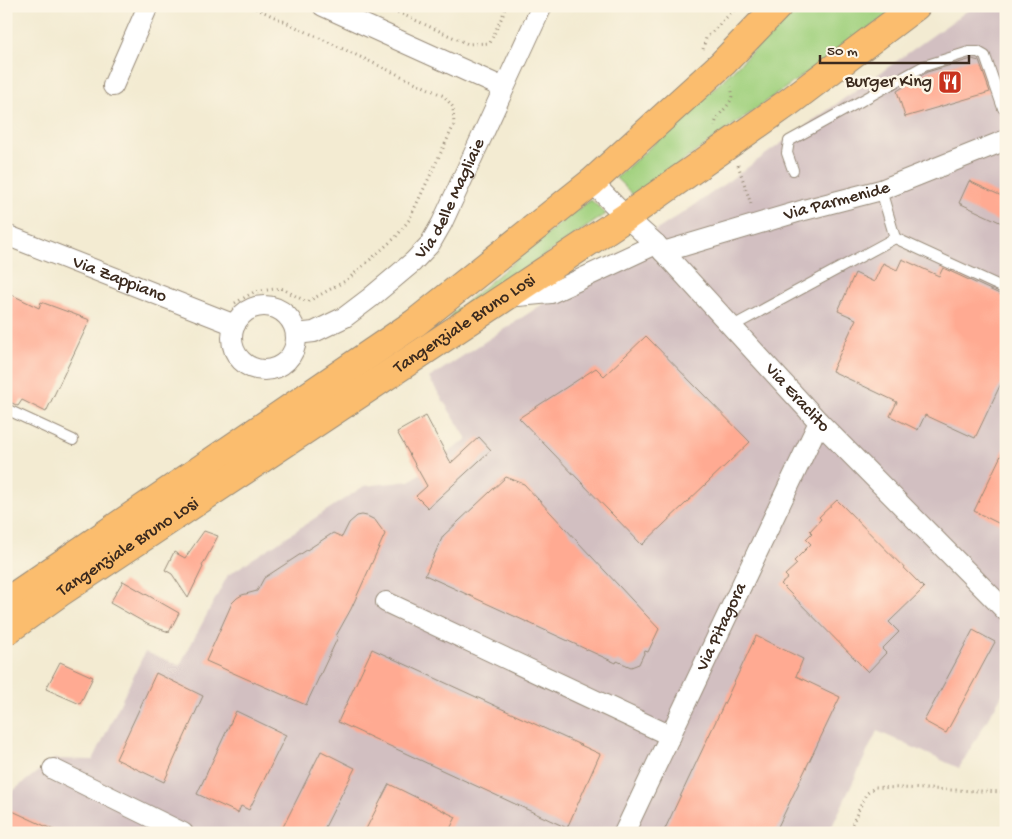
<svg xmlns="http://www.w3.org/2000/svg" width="1012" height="839" font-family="'Gochi Hand',sans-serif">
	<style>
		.industrial { fill: #d2bfc1 }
		.green { fill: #a3d280; stroke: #6f7e4f }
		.building { fill: #ffaa92 }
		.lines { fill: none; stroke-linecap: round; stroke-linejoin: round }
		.service-casing { stroke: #978a78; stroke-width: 12 }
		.minor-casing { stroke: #978a78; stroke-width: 22 }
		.primary-casing { stroke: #978a78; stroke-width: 30 }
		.path { stroke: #978a78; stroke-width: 3; stroke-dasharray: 1 4; stroke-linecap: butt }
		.service { stroke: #fff; stroke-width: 10 }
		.minor { stroke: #fff; stroke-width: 20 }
		.primary { stroke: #fbbd6e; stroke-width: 28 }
		.labels { text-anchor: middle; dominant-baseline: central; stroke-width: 5; stroke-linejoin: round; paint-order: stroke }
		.poi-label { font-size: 18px; fill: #3b2a1e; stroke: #fcf5e5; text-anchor: end }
		.street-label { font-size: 18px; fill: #3b2a1e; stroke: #fcf5e5 }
	</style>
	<rect width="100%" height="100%" fill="#fcf5e5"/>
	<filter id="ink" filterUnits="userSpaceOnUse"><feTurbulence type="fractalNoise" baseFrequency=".02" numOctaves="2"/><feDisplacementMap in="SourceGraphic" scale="10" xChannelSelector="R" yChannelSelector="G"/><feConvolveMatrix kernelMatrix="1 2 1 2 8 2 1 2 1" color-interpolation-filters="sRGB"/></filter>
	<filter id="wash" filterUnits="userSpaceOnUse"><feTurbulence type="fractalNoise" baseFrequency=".0096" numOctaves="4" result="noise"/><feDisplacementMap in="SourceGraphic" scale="20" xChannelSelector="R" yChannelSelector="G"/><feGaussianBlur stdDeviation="1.12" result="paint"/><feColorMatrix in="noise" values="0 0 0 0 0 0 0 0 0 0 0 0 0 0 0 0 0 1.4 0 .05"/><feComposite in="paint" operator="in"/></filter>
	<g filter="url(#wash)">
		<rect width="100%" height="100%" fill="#f3ebd2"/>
		<polygon class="industrial" points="974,6 1006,6 1006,688 959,768 877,731 829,833 6,833 6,800 14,790 54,759 93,760 145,652 180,665 228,575 364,486 410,481 467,439 429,378 692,207"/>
		<g class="green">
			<path d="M 796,6 L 900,6 L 634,196 L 616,178 C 678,122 740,67 796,6 Z"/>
			<polygon points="591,200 606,214 449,319 453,313 571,214"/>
		</g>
		<g id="blocks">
			<g class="building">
				<polygon points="972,59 979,61 990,92 905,117 897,91 927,72"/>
				<polygon points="969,181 1006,198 1006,225 959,203"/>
				<polygon points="902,259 939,276 943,268 1006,297 1006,373 975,438 925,415 918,430 890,416 897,402 832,371 856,319 838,311 855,273 874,282 883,263 897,270"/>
				<polygon points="6,292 39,308 41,302 90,320 46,412 22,400 18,406 6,400"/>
				<polygon points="646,336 750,442 642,545 519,418 596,368 604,376"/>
				<polygon points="426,416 451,463 479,437 491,450 428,508 416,496 427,486 397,432"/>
				<polygon points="1006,445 1006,527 974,511"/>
				<polygon points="506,477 524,484 659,629 648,652 645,651 639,664 631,667 617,661 616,663 425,575 443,536"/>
				<polygon points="837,500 924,588 889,622 899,632 882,649 886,653 868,672 781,584 788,578 785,575 797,564 794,561 811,544 806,539 812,533 810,531 821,519 819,517"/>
				<polygon points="362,515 367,516 375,520 385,534 351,609 336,636 338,637 306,705 206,661 232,603 237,598 242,595 257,591 264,578 333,533 342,537 349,523 357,516"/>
				<polygon points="204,531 218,536 202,566 203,567 188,598 172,574 165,570 174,552 185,558"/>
				<polygon points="123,581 179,613 169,632 149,625 110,603"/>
				<polygon points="973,630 995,642 946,733 924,721"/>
				<polygon points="756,636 803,659 796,676 840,697 775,833 663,833"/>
				<polygon points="372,649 600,754 567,828 338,722"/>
				<polygon points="60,662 93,677 80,704 46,689"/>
				<polygon points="156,673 203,696 164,782 116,759"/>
				<polygon points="236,711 286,735 249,810 241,806 238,813 197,794"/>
				<polygon points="321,751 355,768 322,833 280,833"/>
				<polygon points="389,784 456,817 448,833 364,833"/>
				<polygon points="6,808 60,833 6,833"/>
			</g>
		</g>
	</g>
	<g filter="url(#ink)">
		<use href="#blocks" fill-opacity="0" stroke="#978a78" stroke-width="1"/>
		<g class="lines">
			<g class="service-casing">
				<g id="service">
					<polyline points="793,170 787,153 789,141 924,66 969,52 978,52 985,56 1003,108"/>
					<polyline points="881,190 895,238"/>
					<polyline points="731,327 895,238 1006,289"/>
					<polyline points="6,409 73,440"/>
				</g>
			</g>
			<g class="minor-casing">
				<g id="minor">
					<polyline points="323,6 504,88"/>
					<polyline points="113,86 148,6"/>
					<path id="s1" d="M 592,182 L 626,217 L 656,244 L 819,422 L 1006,611"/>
					<path id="s2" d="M 6,235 L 235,325"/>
					<path id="s3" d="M 663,252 L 804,210 L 881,190 L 1006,140"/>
					<polyline points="507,297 551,293 656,244"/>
					<circle cx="264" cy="338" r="32"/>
					<path id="s4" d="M 296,334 L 314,332 L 345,317 L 370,298 L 413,262 L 430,244 L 442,223 L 542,6"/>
					<polyline points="386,602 671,736"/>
					<polyline points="53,769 183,833"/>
					<path id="s5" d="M 624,833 L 819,422"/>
				</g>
			</g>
			<g class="primary-casing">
				<g id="primary">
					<polyline points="6,602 415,323 592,182 723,63 778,6"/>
					<path id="s6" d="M 6,631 L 59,593 L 626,217 L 789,102 L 916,6"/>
				</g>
			</g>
			<g class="path">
				<polyline points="384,6 468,44 490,43 507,6"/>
				<polyline points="703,49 706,38 738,6"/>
				<path d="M 715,127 C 715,110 737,107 731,87"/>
				<polyline points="738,165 752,207"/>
				<polyline points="235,303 254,292 281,288 307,302 347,280 396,237 409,220 454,125 453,107 444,96 251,6"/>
				<polyline points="848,833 866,794 875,787 1006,792"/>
			</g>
			<use href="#service" class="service"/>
			<use href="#minor" class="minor"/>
			<use href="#primary" class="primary"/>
		</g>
	</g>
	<defs>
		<g id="restaurant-square" transform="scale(1.25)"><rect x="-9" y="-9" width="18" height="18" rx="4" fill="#c8321e" stroke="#fcf5e5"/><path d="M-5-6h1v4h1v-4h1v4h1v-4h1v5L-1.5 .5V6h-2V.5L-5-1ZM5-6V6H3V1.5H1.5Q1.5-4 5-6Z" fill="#fff"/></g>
	</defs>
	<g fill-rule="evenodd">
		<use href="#restaurant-square" x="950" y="82"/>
	</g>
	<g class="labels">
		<g class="poi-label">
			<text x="932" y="82">Burger King</text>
		</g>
		<g class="street-label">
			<text stroke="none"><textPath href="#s4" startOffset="214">Via delle Magliaie</textPath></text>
			<text stroke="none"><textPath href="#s3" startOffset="181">Via Parmenide</textPath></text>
			<text stroke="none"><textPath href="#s2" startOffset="122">Via Zappiano</textPath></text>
			<text stroke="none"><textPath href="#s6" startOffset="552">Tangenziale Bruno Losi</textPath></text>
			<text stroke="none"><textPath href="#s1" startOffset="298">Via Eraclito</textPath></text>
			<text stroke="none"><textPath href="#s6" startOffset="148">Tangenziale Bruno Losi</textPath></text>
			<text stroke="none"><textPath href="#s5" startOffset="228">Via Pitagora</textPath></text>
		</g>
	</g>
	<rect width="1012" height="839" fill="none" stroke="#fcf5e5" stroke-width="25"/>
	<path d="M820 55v8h149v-8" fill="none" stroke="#3b2a1e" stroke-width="2.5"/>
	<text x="827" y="55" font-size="15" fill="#3b2a1e" stroke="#fcf5e5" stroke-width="4" paint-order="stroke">50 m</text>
</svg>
